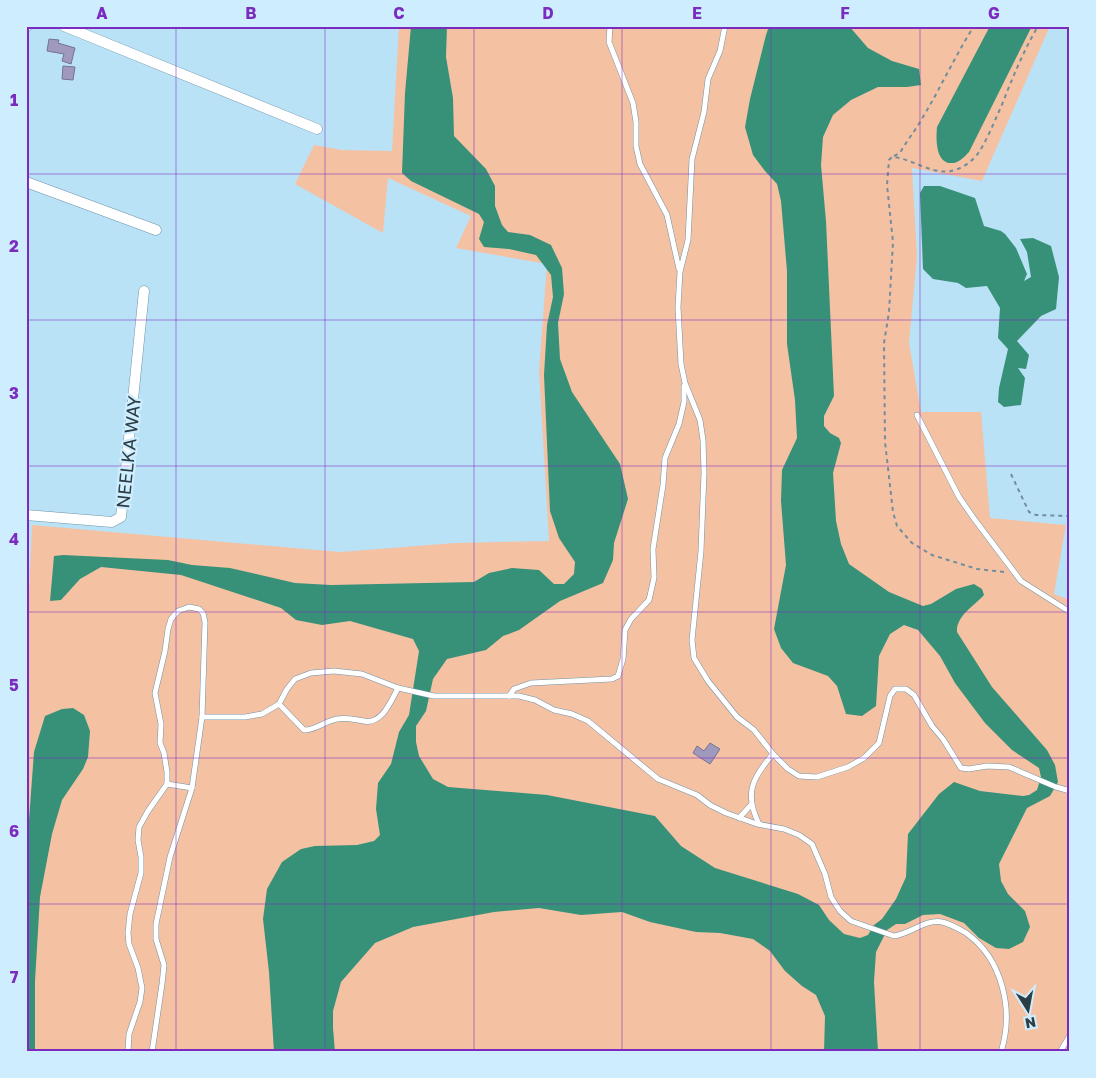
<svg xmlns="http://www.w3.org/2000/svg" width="1096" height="1078" font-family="'Golos Text',sans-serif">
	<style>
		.green { fill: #f5c1a3 }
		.water { fill: #369178 }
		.building { fill: #9f9abd; stroke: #777293 }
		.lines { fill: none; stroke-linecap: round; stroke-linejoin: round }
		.lane-casing { stroke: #6f94a7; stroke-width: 6 }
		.street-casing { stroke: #6f94a7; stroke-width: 11 }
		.path { stroke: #728e9c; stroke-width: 2; stroke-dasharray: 4 4; stroke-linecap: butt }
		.lane { stroke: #fff; stroke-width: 5 }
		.street { stroke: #fff; stroke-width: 10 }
		.grid { fill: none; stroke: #7b2cbf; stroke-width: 1; stroke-opacity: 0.55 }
		.labels { text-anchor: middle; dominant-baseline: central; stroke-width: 4.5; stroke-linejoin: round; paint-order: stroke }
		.street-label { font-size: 18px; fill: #2d3d45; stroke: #ceeeff }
		.neatline { fill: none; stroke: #7b2cbf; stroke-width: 2 }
		.grid-label { font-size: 16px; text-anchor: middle; font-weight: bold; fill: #7b2cbf }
	</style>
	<rect width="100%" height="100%" fill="#bae2f7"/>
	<polygon class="green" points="399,26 1050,26 982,181 912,168 917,256 909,343 921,412 981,412 990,518 1066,525 1054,594 1070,600 1070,1052 26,1052 26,660 32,525 340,552 455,543 549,541 539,371 547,264 456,248 471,216 388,178 383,233 295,184 314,145 342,150 392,151"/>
	<g class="water">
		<path d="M 411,26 L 447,26 L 446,57 L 453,98 L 454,136 L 486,169 L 495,186 L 495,206 L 502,225 L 508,232 L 530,235 L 551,245 L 562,268 L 564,294 L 558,323 L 560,359 L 572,392 L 620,464 L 628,499 L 614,543 L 613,560 L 603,583 L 560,601 L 519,630 L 503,636 L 486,650 L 447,659 L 433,679 L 426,711 L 416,726 L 416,742 L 419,756 L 433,779 L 448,787 L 547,795 L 655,816 L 681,846 L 715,868 L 798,894 L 819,905 L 829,920 L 844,934 L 860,938 L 868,935 L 874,925 L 882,919 L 896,899 L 906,877 L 908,834 L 939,794 L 954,782 L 980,791 L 1023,796 L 1029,795 L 1037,790 L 1041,777 L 1039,768 L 1012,750 L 985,723 L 955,683 L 940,656 L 918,630 L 904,625 L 890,634 L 879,656 L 876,706 L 862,716 L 846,714 L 837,686 L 828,676 L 793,663 L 781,648 L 774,629 L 786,565 L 781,501 L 782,470 L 797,438 L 795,400 L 787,344 L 787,271 L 781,201 L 777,184 L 765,171 L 753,155 L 745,127 L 750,99 L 766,35 L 769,26 L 849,26 L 868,48 L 892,61 L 919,69 L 921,85 L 907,87 L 878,87 L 851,100 L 833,115 L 823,137 L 821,165 L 826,221 L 834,396 L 824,416 L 824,426 L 830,433 L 839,438 L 841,443 L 833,473 L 836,521 L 841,544 L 849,564 L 889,592 L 923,606 L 931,604 L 956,589 L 974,584 L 982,589 L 984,595 C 974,606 956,616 957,632 L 992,687 L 1047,750 L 1055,765 L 1058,782 L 1050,796 L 1027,808 L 999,864 L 1001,881 L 1008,894 L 1025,911 L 1030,927 L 1023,942 L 1009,949 L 996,948 L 979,938 L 964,923 L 940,914 L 923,915 L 905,924 L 896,924 L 887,930 L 876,952 L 874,982 L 878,1052 L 824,1052 L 825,1016 L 816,995 L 802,986 L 785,971 L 770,951 L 753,939 L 720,933 L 696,932 L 650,922 L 622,912 L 581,915 L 539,908 L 494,912 L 413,927 L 375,943 L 341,982 L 333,1011 L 333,1028 L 335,1052 L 274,1052 L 269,972 L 263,919 L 267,889 L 282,862 L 301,849 L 315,846 L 357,845 L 374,841 L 380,835 L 376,809 L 378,783 L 391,764 L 399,732 L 409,715 L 419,651 L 413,639 L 350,621 L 322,625 L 296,620 L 281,608 L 181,575 L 101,567 L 80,579 L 61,600 L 50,601 L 54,556 L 63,555 L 168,560 L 192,565 L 230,568 L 295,583 L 331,585 L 474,582 L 489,573 L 512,568 L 539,570 L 554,584 L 564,584 L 574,574 L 575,562 L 559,538 L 550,511 L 544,375 L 547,325 L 553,297 L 551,275 L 536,255 L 509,249 L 484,247 L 479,239 L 484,222 L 479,214 L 411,181 L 402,173 L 405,93 Z"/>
		<path d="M 990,26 L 1032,26 L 969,152 C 965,156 959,163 953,163 C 935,165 936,138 937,127 Z"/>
		<polygon points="924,186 940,186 975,198 984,226 1001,231 1005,234 1016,248 1027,274 1024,281 1031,277 1027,252 1020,239 1033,238 1051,246 1059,277 1056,309 1041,316 1017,341 1029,355 1026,369 1018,368 1025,378 1021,405 1004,407 998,402 999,388 1008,349 998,338 1000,308 987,286 966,288 958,283 933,279 923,269 920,193"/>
		<polygon points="73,708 84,715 90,731 88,757 83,769 62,800 52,834 40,897 35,981 35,1052 26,1052 26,861 34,752 45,716 62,709"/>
	</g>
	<g class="building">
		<polygon points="49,39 59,40 58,43 75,48 71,64 62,61 64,54 47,51"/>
		<polygon points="63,66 75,67 73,80 62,79"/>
		<polygon points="710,743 720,749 710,764 693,753 697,746 704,751"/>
	</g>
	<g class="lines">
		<g class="lane-casing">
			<g id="lane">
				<polyline points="610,26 609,42 633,103 636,122 636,146 640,164 667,215 679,269"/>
				<polyline points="725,26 720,51 708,79 704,112 692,159 688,240 680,272 678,307 681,364 685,383 700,420 703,440 704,473 701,551 692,640 694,658 708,681 737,717 754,730 773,754 788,769 799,776 817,777 848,767 864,758 879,743 890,696 895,689 906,689 914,695 932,726 943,739 961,768 969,769 987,766 1009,767 1056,787 1070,791"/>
				<polyline points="917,415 959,497 975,520 1021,581 1070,612"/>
				<polyline points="509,696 514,689 531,683 612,679 618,676 623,659 625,630 631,619 649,600 654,578 653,549 663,485 665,458 679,424 684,402 684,386"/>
				<path d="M 279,704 L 304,730 C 316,730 325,721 337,719 C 347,717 355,720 364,721 C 382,725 391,701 398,688"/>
				<path d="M 202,717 L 245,717 L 262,714 L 279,704 L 287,689 L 295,679 L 311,673 L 334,671 L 362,674 L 398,688 L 434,696 L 519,696 L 535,700 L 554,710 L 572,714 L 588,721 L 658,779 L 697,795 L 710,805 L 726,813 L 757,824 L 784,829 L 799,835 L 812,844 L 825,874 L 831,897 L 840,911 L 851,921 L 894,936 C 910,934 925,919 942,922 C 951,924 959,929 966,933 C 1003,959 1014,1011 1001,1052"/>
				<polyline points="167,784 192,788"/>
				<polyline points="739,818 751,805"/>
				<path d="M 759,824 C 744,794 752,778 773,754"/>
				<polyline points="128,1052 129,1034 140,1002 142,988 138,968 129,944 128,933 130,914 141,873 141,857 138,840 139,827 148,811 167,784 167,772 164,753 160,743 161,724 155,693 165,651 168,629 171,619 178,611 189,607 199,609 203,613 205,622 202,717 192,788 170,857 156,924 156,939 164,965 162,984 152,1052"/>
				<polyline points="1060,1052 1070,1035"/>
			</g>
		</g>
		<g class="street-casing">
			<g id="street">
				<polyline points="64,26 317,129"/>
				<polyline points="26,27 27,26"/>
				<polyline points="26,182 156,230"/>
				<polyline points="26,515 112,522 121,517 144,291"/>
			</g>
		</g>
		<g class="path">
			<path d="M 894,156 L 900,153 C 907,140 916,130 923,117 C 941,87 955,56 974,26"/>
			<polyline points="1011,474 1029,512 1036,515 1070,516"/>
			<path d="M 1004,572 L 977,569 L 932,555 L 912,543 L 897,526 L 893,512 L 885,442 L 884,343 L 889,312 L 893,242 L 887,185 L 889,160 L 892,157 C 911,158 932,175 951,171 C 962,169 973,161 979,152 C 988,138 994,122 1001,107 C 1012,79 1023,52 1038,26"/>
		</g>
		<use href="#lane" class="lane"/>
		<use href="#street" class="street"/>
	</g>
	<path class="grid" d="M 176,26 L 176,1052M 325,26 L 325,1052M 474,26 L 474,1052M 622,26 L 622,1052M 771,26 L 771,1052M 920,26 L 920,1052M 26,174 L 1070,174M 26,320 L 1070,320M 26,466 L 1070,466M 26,612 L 1070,612M 26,758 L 1070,758M 26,904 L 1070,904"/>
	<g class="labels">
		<g class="street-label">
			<text transform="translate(128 452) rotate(-84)">NEELKA WAY</text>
		</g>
	</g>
	<rect width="1096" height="1078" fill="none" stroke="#ceeeff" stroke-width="55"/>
	<g transform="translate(1028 1010) rotate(169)" stroke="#ceeeff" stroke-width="4" paint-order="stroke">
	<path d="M0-4L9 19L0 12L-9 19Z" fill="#2d3d45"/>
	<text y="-8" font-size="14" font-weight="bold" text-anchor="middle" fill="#2d3d45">N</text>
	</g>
	<rect x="28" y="28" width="1040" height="1022" class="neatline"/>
	<g class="grid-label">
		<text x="102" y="19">A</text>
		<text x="251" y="19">B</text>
		<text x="399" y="19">C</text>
		<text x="548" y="19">D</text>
		<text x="697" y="19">E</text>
		<text x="845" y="19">F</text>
		<text x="994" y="19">G</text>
		<text x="14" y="106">1</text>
		<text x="14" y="252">2</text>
		<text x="14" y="399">3</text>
		<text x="14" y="545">4</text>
		<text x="14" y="691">5</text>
		<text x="14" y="837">6</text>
		<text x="14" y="983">7</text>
	</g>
</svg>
